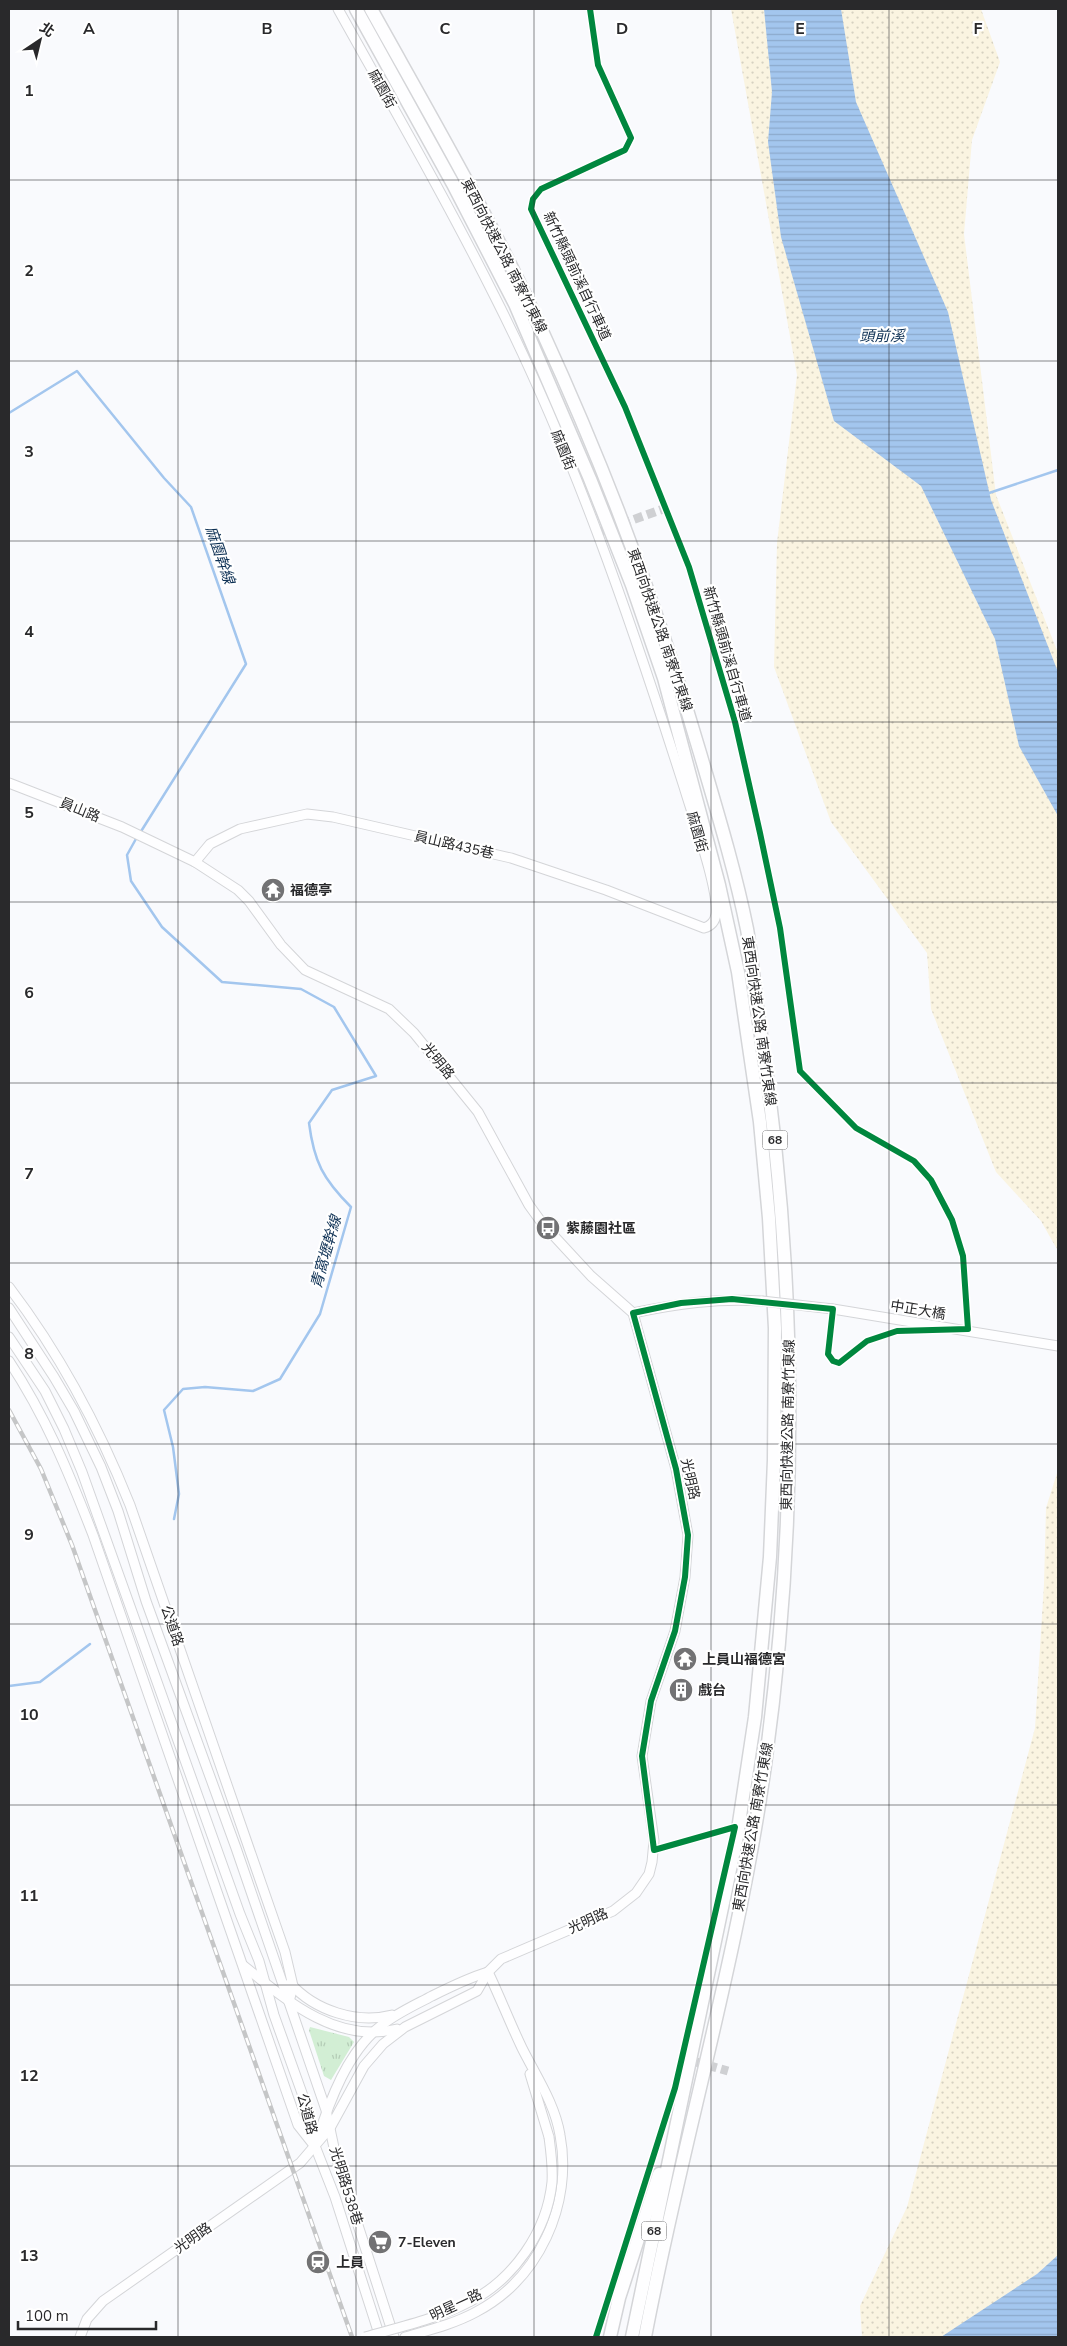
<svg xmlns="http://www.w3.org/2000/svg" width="1067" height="2346" font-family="'Nunito Sans','Noto Sans TC',sans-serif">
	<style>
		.grass { fill: url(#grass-tufts) }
		.sand { fill: url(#sand-dots) }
		.water { fill: url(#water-rules) }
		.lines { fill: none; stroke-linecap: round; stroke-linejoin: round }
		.stream { stroke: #a3c6ee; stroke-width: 2.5 }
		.minor-tunnel { stroke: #cfd0d3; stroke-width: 9; stroke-dasharray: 9 4.5; stroke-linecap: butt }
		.minor-casing { stroke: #d4d5d8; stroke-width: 11 }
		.highway-casing { stroke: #d4d5d8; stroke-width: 15 }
		.minor { stroke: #fefeff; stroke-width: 9 }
		.highway { stroke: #fefeff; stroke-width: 12 }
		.rail-casing { stroke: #c5c6c7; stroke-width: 4.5 }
		.rail { stroke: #fff; stroke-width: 2.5; stroke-dasharray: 8; stroke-linecap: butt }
		.minor-bridge-casing { stroke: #d4d5d8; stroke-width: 11; stroke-linecap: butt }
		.minor-bridge { stroke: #fefeff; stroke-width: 9 }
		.cycleway-casing { stroke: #fff; stroke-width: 9 }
		.cycleway { stroke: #00873e; stroke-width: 6 }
		.grid { fill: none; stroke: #29292b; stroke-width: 1; stroke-opacity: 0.55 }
		.labels { text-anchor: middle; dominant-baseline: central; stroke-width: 4.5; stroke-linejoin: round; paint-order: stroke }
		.shield { fill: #fff; stroke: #69696b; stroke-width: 1 }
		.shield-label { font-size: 12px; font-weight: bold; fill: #29292b }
		.street-label { font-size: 14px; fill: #29292b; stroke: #fff }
		.poi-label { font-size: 14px; font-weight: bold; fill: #29292b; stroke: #fff; text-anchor: start }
		.water-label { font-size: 15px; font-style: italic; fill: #0d3054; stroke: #fff }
		.grid-label { font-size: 16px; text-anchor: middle; font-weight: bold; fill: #29292b; stroke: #fff; stroke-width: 4.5; stroke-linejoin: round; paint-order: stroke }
	</style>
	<defs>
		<pattern id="grass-tufts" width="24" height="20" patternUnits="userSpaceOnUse" patternTransform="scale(1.25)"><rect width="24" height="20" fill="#d2eed4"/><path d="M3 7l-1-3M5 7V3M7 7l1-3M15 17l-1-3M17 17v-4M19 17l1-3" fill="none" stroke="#b4ccb6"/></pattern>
		<pattern id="sand-dots" width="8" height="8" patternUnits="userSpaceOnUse" patternTransform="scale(1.25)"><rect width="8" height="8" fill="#faf4e1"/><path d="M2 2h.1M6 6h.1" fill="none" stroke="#d6d1c1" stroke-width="1.8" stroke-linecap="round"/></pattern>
		<pattern id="water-rules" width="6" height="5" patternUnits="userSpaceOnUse" patternTransform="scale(1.25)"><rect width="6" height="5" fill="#a3c6ee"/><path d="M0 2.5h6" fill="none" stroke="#8caacc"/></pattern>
	</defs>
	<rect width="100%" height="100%" fill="#f9fafd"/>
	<polygon class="grass" points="310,2027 349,2037 354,2042 331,2080 324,2076 309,2030"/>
	<g class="sand">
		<polygon points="731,9 981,9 1000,62 972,140 964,234 996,495 1058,653 1058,1251 1041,1221 996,1172 931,1009 927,953 831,822 774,667 777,543 797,375"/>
		<polygon points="1058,1470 1058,2337 862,2337 860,2306 907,2207 1035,1728 1044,1584 1046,1508"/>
	</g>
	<g class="water">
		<polygon points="764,9 841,9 856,102 948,312 991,500 1058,672 1058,816 1019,746 995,639 921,486 834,421 781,237 768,142 772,92"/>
		<polygon points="1058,2255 1058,2337 941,2337 1037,2274"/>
	</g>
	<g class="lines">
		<g class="stream">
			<polyline points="9,413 77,371 164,478 191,507 246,664 140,833"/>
			<polyline points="986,494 1058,470"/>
			<path d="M 137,837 L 127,855 L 131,881 L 162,927 L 222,982 L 301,989 L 334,1007 L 376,1076 L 332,1090 L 309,1123 C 314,1162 323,1179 351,1207 L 320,1314 L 280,1379 L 253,1391 L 205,1387 L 183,1389 L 164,1410 L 173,1447 L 179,1494 L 174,1519"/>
			<polyline points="9,1686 40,1682 90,1644"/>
		</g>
		<g class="minor-tunnel">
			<polyline points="596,533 666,508"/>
			<polyline points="682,2058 728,2071"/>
		</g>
		<g class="minor-casing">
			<g id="minor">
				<polyline points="9,783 122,827 195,862 238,890 249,901 281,945 305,970 389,1009 414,1033 478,1112 529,1205 542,1223 591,1276 633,1313 676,1469 688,1535 685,1577 675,1631 651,1701 642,1756 654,1841 652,1862 649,1874 636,1893 613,1911 501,1959 488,1972 477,1991 405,2027 383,2044 364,2066 330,2128 300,2163 103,2301 87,2319 80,2337"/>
				<path d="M 195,862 L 210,844 L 240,829 L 307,814 L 333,817 L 511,858 L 606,890 L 704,928 C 711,926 715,922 716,914 C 719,889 692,814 684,787 C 631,621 574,453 495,297 C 446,199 391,104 338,9"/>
				<path d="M 9,1287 C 60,1354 99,1427 130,1505 L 285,1952 L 293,1986 L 289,2002"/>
				<polyline points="9,1308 54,1377 74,1411 101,1467 118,1511 146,1601 236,1848 326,2110 336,2157 394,2337"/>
				<polyline points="833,1309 1058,1346"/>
				<path d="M 633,1313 C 676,1304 717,1298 762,1301"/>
				<polyline points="9,1337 45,1391 64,1429 82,1472 240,1914 259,1961 274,2015 307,2107 315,2146 335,2197 380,2337"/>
				<path d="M 9,1361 C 46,1417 69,1473 93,1535 L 298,2125 L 313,2144"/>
				<path d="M 244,1966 C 287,2001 337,2044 397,2029"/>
				<path d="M 290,1983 C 315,2011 357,2024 392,2015"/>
				<polyline points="530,2074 549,2137"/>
				<path d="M 317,2141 C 329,2102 348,2050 382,2025 C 397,2013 415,2005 432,1996 C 450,1987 468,1978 488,1972"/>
				<path d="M 405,2337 C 429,2330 454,2324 476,2312 C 539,2279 573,2204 560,2135 C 555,2104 536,2076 522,2048 C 510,2023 500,1997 488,1972"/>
			</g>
		</g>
		<g class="highway-casing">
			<g id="highway">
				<polyline points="356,9 453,184 515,304 590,479 632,585 664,678 719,885 738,972 760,1122 769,1218 775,1328 774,1460 770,1557 755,1717 737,1836 632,2337"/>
				<path d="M 371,9 C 430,115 492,221 542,331 C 605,468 658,608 700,753 C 717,811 735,870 747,929 C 752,957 754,986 758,1014 C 797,1265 800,1513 765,1765 C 738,1959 681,2146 645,2337"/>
				<polyline points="610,2337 619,2298 659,2174"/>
			</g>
		</g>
		<use href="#minor" class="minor"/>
		<use href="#highway" class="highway"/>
		<g class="rail-casing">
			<polyline id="rail" points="9,1410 41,1469 72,1545 352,2337"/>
		</g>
		<use href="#rail" class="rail"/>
		<g class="minor-bridge-casing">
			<g id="minor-bridge">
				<polyline points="762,1301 833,1309"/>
				<path d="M 365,2337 C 400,2327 437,2319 469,2302 C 513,2280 547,2232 552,2182 C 553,2167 551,2152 549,2137"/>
			</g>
		</g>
		<use href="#minor-bridge" class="minor-bridge"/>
		<g class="cycleway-casing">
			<polyline id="cycleway" points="590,9 598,65 631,138 625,150 541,189 533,199 531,209 625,407 689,567 735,722 760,833 780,928 800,1071 856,1128 914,1161 931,1180 952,1220 963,1256 968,1329 897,1331 867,1341 839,1363 833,1361 828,1354 833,1309 732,1299 681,1303 633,1313 676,1469 688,1535 685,1577 675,1631 651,1701 642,1756 654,1850 735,1827 675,2088 596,2337"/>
		</g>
		<use href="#cycleway" class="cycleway"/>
	</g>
	<path class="grid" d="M 178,9 L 178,2337M 356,9 L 356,2337M 534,9 L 534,2337M 711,9 L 711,2337M 889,9 L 889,2337M 9,180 L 1058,180M 9,361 L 1058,361M 9,541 L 1058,541M 9,722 L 1058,722M 9,902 L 1058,902M 9,1083 L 1058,1083M 9,1263 L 1058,1263M 9,1444 L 1058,1444M 9,1624 L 1058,1624M 9,1805 L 1058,1805M 9,1985 L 1058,1985M 9,2166 L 1058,2166"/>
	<defs>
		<g id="temple-disc" transform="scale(1.25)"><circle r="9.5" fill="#727274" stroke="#fff"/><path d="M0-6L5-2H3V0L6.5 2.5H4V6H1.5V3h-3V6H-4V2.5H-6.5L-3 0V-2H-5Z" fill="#fff"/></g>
		<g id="bus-disc" transform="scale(1.25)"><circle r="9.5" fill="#727274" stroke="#fff"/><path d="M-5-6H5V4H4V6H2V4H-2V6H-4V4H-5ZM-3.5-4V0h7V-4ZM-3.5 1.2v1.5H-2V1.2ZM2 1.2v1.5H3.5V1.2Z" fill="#fff"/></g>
		<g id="building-disc" transform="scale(1.25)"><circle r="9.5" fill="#727274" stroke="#fff"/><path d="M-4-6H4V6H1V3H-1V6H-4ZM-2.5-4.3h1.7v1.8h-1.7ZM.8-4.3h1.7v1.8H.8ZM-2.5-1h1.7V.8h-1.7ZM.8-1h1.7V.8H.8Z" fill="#fff"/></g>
		<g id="supermarket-disc" transform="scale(1.25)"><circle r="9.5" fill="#727274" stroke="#fff"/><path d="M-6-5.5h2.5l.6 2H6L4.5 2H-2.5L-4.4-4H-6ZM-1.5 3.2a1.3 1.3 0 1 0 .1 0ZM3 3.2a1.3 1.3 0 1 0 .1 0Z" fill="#fff"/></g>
		<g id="station-disc" transform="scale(1.25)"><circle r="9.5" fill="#727274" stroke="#fff"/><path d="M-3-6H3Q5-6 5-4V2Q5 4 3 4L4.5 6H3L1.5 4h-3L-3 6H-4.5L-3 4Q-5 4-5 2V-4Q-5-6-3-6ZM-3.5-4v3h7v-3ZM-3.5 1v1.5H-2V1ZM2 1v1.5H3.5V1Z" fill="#fff"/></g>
	</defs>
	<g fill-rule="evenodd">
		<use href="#temple-disc" x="273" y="890"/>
		<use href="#bus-disc" x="548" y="1228"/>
		<use href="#temple-disc" x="685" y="1659"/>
		<use href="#building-disc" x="681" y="1690"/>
		<use href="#supermarket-disc" x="380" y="2242"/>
		<use href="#station-disc" x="318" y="2262"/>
	</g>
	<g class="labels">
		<g class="shield">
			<rect x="762.5" y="1130.5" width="25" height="19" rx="4"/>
			<rect x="641.5" y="2221.5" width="25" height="19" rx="4"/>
		</g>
		<g class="shield-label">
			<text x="775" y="1140">68</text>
			<text x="654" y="2231">68</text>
		</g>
		<g class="street-label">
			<text transform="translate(382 89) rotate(61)">麻園街</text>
			<text transform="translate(504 256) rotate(63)">東西向快速公路 南寮竹東線</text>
			<text transform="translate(577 276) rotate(65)">新竹縣頭前溪自行車道</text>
			<text transform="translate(563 450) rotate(68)">麻園街</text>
			<text transform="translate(660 630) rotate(71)">東西向快速公路 南寮竹東線</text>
			<text transform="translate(727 654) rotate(74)">新竹縣頭前溪自行車道</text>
			<text transform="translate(80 810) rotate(22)">員山路</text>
			<text transform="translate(697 832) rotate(74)">麻園街</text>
			<text transform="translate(454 845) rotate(13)">員山路435巷</text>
			<text transform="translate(759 1021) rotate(82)">東西向快速公路 南寮竹東線</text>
			<text transform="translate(438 1061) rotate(51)">光明路</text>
			<text transform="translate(918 1310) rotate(9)">中正大橋</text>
			<text transform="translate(788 1425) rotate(-89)">東西向快速公路 南寮竹東線</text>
			<text transform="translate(690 1479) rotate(77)">光明路</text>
			<text transform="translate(172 1626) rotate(71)">公道路</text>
			<text transform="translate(753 1827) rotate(-80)">東西向快速公路 南寮竹東線</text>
			<text transform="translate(588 1921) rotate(-24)">光明路</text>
			<text transform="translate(307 2114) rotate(75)">公道路</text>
			<text transform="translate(346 2186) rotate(73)">光明路538巷</text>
			<text transform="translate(193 2238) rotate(-35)">光明路</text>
			<text transform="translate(456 2305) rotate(-25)">明星一路</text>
		</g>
		<g class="poi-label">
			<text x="290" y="890">福德亭</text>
			<text x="566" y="1228">紫藤園社區</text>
			<text x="702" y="1659">上員山福德宮</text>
			<text x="698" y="1690">戲台</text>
			<text x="398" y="2242">7-Eleven</text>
			<text x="336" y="2262">上員</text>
		</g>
		<g class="water-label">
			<text x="882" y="336">頭前溪</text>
			<text transform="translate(220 555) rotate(71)">麻園幹線</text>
			<text transform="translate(326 1252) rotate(-74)">青窩壢幹線</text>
		</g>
	</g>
	<g class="grid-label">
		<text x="89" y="34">A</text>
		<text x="267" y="34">B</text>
		<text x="445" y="34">C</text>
		<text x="622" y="34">D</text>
		<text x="800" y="34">E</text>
		<text x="978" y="34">F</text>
		<text x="29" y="96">1</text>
		<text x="29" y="276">2</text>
		<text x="29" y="457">3</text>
		<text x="29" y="637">4</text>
		<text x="29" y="818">5</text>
		<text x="29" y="998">6</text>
		<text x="29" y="1179">7</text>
		<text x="29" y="1359">8</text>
		<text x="29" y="1540">9</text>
		<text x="29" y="1720">10</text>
		<text x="29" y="1901">11</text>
		<text x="29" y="2081">12</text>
		<text x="29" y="2261">13</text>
	</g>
	<rect width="1067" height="2346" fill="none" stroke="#29292b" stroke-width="20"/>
	<g transform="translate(40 40) rotate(35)" stroke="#ffffff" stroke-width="4" paint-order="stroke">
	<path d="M0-4L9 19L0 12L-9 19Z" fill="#29292b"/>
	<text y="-8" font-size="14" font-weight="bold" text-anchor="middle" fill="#29292b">北</text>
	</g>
	<path d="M18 2321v8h138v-8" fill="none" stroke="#29292b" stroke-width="2.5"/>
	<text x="25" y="2321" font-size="15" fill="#29292b" stroke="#ffffff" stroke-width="4" paint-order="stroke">100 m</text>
</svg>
